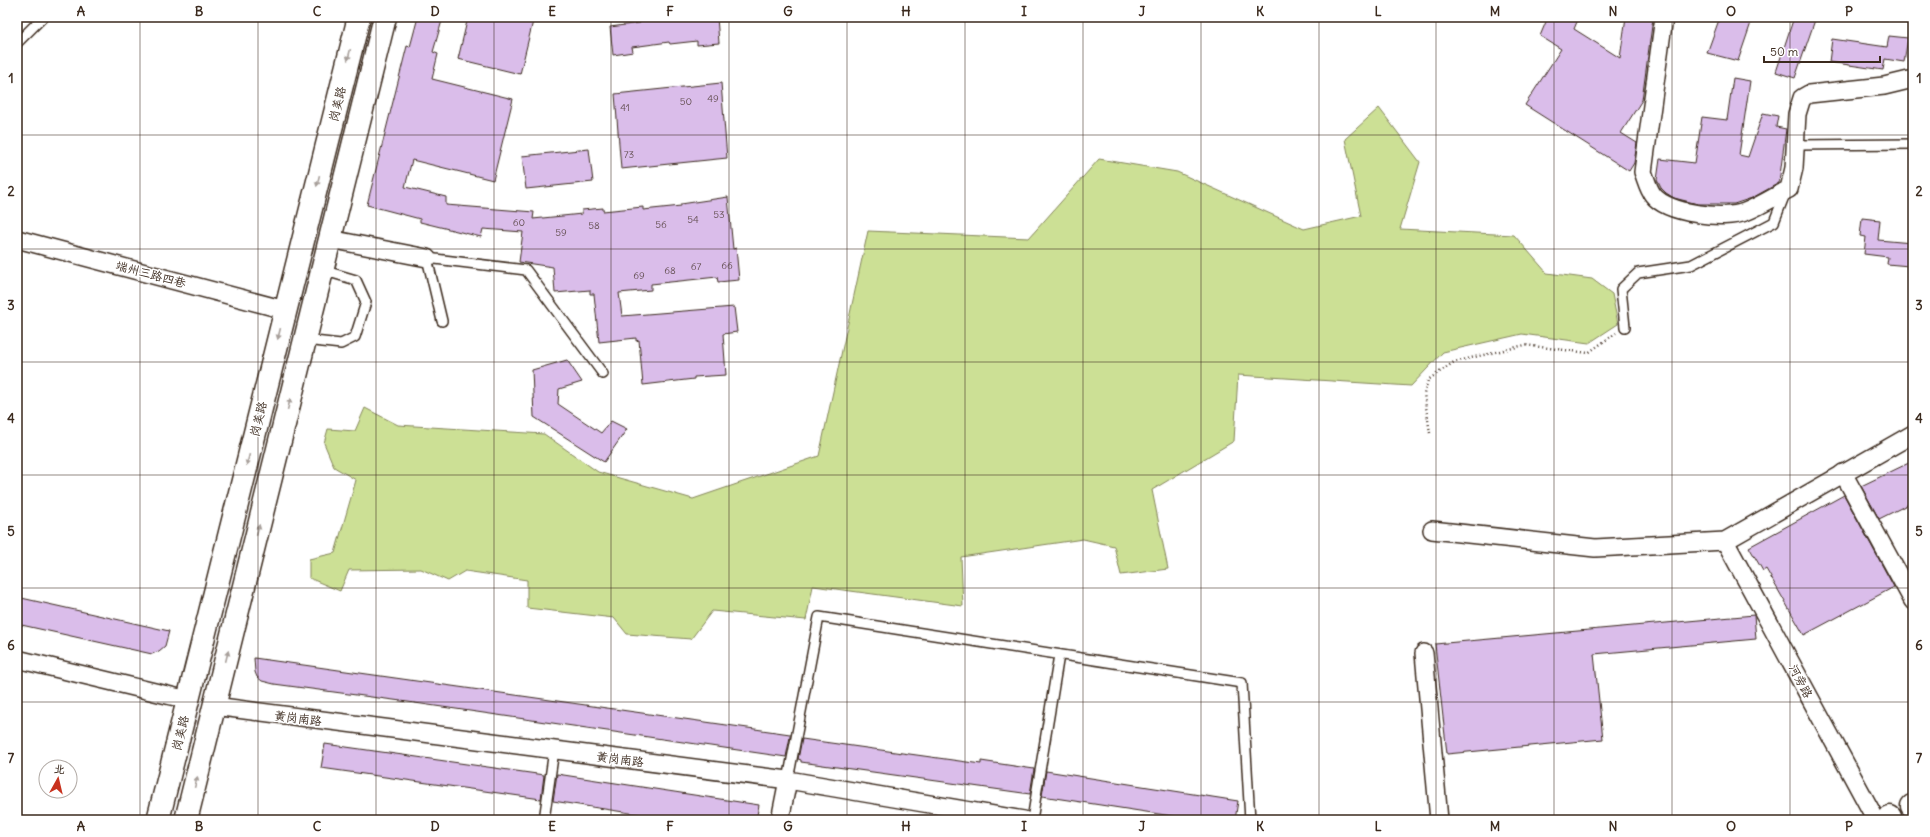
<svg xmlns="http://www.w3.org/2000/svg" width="1930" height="837" font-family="Delius,'LXGW WenKai TC',sans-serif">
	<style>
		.green { fill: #cce095; stroke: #84855a }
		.building { fill: #dabdea; stroke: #3b2a1e }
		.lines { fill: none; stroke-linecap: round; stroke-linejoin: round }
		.service-casing { stroke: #3b2a1e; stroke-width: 12 }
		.minor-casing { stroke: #3b2a1e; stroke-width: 20 }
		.tertiary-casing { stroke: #3b2a1e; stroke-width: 25 }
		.secondary-casing { stroke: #3b2a1e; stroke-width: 25 }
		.path { stroke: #3b2a1e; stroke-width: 2.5; stroke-dasharray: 1 3; stroke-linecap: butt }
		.service { stroke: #fff; stroke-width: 9 }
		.minor { stroke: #fff; stroke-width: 17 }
		.tertiary { stroke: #fff; stroke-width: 22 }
		.secondary { stroke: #fff; stroke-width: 22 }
		.oneway { fill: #a79f9a }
		.grid { fill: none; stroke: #3b2a1e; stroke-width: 1; stroke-opacity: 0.55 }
		.labels { text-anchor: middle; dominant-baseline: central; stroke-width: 3; stroke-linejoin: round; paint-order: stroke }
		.number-label { font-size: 10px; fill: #634f51 }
		.street-label { font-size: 12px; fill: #3b2a1e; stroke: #fff }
		.neatline { fill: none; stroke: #3b2a1e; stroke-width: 1.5 }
		.grid-label { font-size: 13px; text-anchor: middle; font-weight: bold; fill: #3b2a1e }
	</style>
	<rect width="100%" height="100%" fill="#fff"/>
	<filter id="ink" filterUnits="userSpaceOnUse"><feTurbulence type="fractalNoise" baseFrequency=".025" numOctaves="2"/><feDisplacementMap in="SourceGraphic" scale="8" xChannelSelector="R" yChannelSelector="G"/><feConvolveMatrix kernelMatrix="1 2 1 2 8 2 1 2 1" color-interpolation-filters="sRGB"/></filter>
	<g filter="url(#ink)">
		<polygon class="green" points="1379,108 1420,162 1400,229 1514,235 1547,273 1592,279 1612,294 1618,324 1589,343 1522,334 1443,352 1411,386 1238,375 1234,441 1152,490 1168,569 1121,575 1114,546 1083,539 961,557 963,606 813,586 806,620 712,611 691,639 627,634 614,618 527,608 527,580 465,571 448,581 421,569 349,570 340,591 309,578 309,559 335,553 356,480 334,467 324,443 328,429 355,431 365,408 398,425 544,434 598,472 693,499 819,456 868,231 1029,238 1099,159 1177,172 1304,229 1361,216 1345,139"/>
		<g class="building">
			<polygon points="418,17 443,17 433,52 438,54 432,79 513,99 493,180 412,160 405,187 446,197 446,205 534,212 533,219 582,214 582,210 603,208 603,211 643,207 643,210 681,206 681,204 728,197 733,249 736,248 739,280 718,282 717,277 680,281 651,284 651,290 619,293 622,316 734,307 737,332 723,334 726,375 694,377 694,379 643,385 639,340 636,341 636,338 599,342 594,294 590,294 590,290 555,293 553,267 519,262 523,232 483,229 481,237 420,222 420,219 367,205 407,46 410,47"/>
			<polygon points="468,17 534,17 520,74 458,59"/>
			<polygon points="639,17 717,17 719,43 697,45 697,41 670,44 669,42 632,47 633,52 613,55 610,27 640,23"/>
			<polygon points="1548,17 1579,17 1574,29 1620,58 1626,17 1653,18 1642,100 1621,133 1637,143 1634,163 1629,171 1525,105 1561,49 1540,36"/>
			<polygon points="1720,17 1753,17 1738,61 1707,53"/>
			<polygon points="1794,17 1816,17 1795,78 1776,72"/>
			<polygon points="1889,36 1908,38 1904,62 1885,59 1883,70 1829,62 1832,39 1887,47"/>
			<polygon points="1733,78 1750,81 1739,155 1748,157 1763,113 1778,116 1776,127 1786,129 1779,183 1752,198 1734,204 1698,204 1674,198 1666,193 1661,188 1657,180 1660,159 1695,163 1702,117 1727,120"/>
			<polygon points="721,83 727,158 621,169 615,94"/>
			<polygon points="589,149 593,182 526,189 522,156"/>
			<polygon points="1862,218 1880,220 1878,240 1912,243 1909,266 1887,264 1888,257 1864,254 1866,237 1860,236"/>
			<polygon points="567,360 582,382 559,389 558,404 601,433 611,421 627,429 604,462 534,417 532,370"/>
			<polygon points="1913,461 1913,502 1879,519 1861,486"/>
			<polygon points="1844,495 1894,587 1804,635 1766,569 1763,571 1749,547"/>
			<polygon points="17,597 169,631 165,646 159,651 152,654 17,624"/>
			<polygon points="1754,615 1756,639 1594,654 1603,739 1447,754 1435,644"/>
			<polygon points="254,658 790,734 790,737 786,757 401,701 274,684 262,681 257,677 255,672"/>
			<polygon points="802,739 981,764 981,761 1034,769 1030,794 801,762 801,760 798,759"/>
			<polygon points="325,744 544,775 541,799 321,768"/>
			<polygon points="1046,771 1238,801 1235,820 1198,820 1042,796"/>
			<polygon points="557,774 759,805 756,820 675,820 553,801"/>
		</g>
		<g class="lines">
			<g class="service-casing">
				<g id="service">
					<polyline points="17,43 43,17"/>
					<polyline points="1795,145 1913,144"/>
					<polyline points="442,321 427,258 526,270 603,374"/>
					<polyline points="1625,327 1621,289 1638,273 1691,265 1774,222 1785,194"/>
					<polyline points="305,340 341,344 355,337 366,302 356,280 322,270"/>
					<polyline points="788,780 819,617 1242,683 1250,820"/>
					<polyline points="544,820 554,750"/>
					<polyline points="1032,820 1059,655"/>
				</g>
			</g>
			<g class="minor-casing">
				<g id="minor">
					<path d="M 1664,17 L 1643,172 C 1646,179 1648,189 1653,195 C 1667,214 1725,220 1745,212 C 1760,206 1774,197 1789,189 L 1794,168 L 1797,114 L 1802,98 L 1809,94 L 1884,86 L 1913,79"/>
					<polyline points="17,239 285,310"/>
					<polyline points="330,239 427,258"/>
					<polyline points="1843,473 1913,601"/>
					<polyline points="1432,530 1595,548 1725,541 1913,434"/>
					<polyline points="1725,541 1876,820"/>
					<polyline points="1424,653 1439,820"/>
					<polyline points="17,659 188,700"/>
					<polyline points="214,706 788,780 1024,820"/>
					<polyline points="780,820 788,780"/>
				</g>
			</g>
			<g class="tertiary-casing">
				<g id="tertiary">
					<polyline points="1912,806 1913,807"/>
					<polyline points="1890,817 1891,820"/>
				</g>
			</g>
			<g class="secondary-casing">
				<g id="secondary">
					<polyline points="158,820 359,17"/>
					<polyline points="186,820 385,17"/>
				</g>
			</g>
			<polyline class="path" points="1430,433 1424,394 1428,380 1454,362 1525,345 1588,353 1616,333"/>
			<use href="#service" class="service"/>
			<use href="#minor" class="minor"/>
			<use href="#tertiary" class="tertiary"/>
			<use href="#secondary" class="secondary"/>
		</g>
		<defs><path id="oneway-solid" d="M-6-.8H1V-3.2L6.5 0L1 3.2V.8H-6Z"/></defs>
		<g class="oneway">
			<use href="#oneway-solid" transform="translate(349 55) rotate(104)"/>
			<use href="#oneway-solid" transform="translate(318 181) rotate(104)"/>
			<use href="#oneway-solid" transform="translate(279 334) rotate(104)"/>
			<use href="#oneway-solid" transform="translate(289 404) rotate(-76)"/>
			<use href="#oneway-solid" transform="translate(248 460) rotate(104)"/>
			<use href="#oneway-solid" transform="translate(258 530) rotate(-76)"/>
			<use href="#oneway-solid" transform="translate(227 656) rotate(-76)"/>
			<use href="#oneway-solid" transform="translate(196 782) rotate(-76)"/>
		</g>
	</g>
	<path class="grid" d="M 140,17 L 140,820M 258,17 L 258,820M 376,17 L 376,820M 494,17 L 494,820M 611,17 L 611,820M 729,17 L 729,820M 847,17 L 847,820M 965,17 L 965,820M 1083,17 L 1083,820M 1201,17 L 1201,820M 1319,17 L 1319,820M 1436,17 L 1436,820M 1554,17 L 1554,820M 1672,17 L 1672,820M 1790,17 L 1790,820M 17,135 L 1913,135M 17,249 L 1913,249M 17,362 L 1913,362M 17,475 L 1913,475M 17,588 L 1913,588M 17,702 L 1913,702"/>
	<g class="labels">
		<g class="number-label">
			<text x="713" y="98">49</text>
			<text x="686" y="101">50</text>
			<text x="625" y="107">41</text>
			<text x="629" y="154">73</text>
			<text x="719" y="214">53</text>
			<text x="693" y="219">54</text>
			<text x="519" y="222">60</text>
			<text x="661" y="224">56</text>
			<text x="594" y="225">58</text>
			<text x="561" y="232">59</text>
			<text x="727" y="265">66</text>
			<text x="696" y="266">67</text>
			<text x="670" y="270">68</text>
			<text x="639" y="275">69</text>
		</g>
		<g class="street-label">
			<text transform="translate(337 104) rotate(-76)">岗美路</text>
			<text transform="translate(151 274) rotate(15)">端州三路四巷</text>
			<text transform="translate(258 419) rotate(-76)">岗美路</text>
			<text transform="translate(1801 681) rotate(62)">河旁路</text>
			<text transform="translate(298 718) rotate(7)">黄岗南路</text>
			<text transform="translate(180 733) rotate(-76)">岗美路</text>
			<text transform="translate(620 759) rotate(7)">黄岗南路</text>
		</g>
	</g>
	<rect width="1930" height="837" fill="none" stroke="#fff" stroke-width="44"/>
	<g transform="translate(58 779) rotate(8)"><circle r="19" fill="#ffffff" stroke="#b1aaa5"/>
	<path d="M0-3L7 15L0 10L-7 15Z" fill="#c8321e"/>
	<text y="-6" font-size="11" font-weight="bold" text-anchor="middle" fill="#3b2a1e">北</text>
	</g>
	<path d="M1764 56v6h116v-6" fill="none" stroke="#3b2a1e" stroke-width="2"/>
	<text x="1770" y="56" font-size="12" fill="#3b2a1e" stroke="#ffffff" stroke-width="3" paint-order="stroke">50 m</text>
	<rect x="22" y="22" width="1886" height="793" class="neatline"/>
	<g class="grid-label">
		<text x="81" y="16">A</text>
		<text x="199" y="16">B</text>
		<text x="317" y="16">C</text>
		<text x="435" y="16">D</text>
		<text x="552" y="16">E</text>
		<text x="670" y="16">F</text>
		<text x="788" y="16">G</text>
		<text x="906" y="16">H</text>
		<text x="1024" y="16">I</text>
		<text x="1142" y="16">J</text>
		<text x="1260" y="16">K</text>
		<text x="1378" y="16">L</text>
		<text x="1495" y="16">M</text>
		<text x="1613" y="16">N</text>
		<text x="1731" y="16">O</text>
		<text x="1849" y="16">P</text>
		<text x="11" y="83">1</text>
		<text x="1919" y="83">1</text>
		<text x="11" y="196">2</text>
		<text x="1919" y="196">2</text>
		<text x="11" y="310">3</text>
		<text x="1919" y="310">3</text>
		<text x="11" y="423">4</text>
		<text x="1919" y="423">4</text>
		<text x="11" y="536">5</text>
		<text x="1919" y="536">5</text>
		<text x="11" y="650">6</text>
		<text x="1919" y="650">6</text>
		<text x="11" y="763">7</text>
		<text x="1919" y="763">7</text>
		<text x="81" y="831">A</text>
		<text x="199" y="831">B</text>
		<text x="317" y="831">C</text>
		<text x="435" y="831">D</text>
		<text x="552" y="831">E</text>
		<text x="670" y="831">F</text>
		<text x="788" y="831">G</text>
		<text x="906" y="831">H</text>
		<text x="1024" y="831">I</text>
		<text x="1142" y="831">J</text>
		<text x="1260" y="831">K</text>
		<text x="1378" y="831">L</text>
		<text x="1495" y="831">M</text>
		<text x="1613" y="831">N</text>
		<text x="1731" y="831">O</text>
		<text x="1849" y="831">P</text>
	</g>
</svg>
